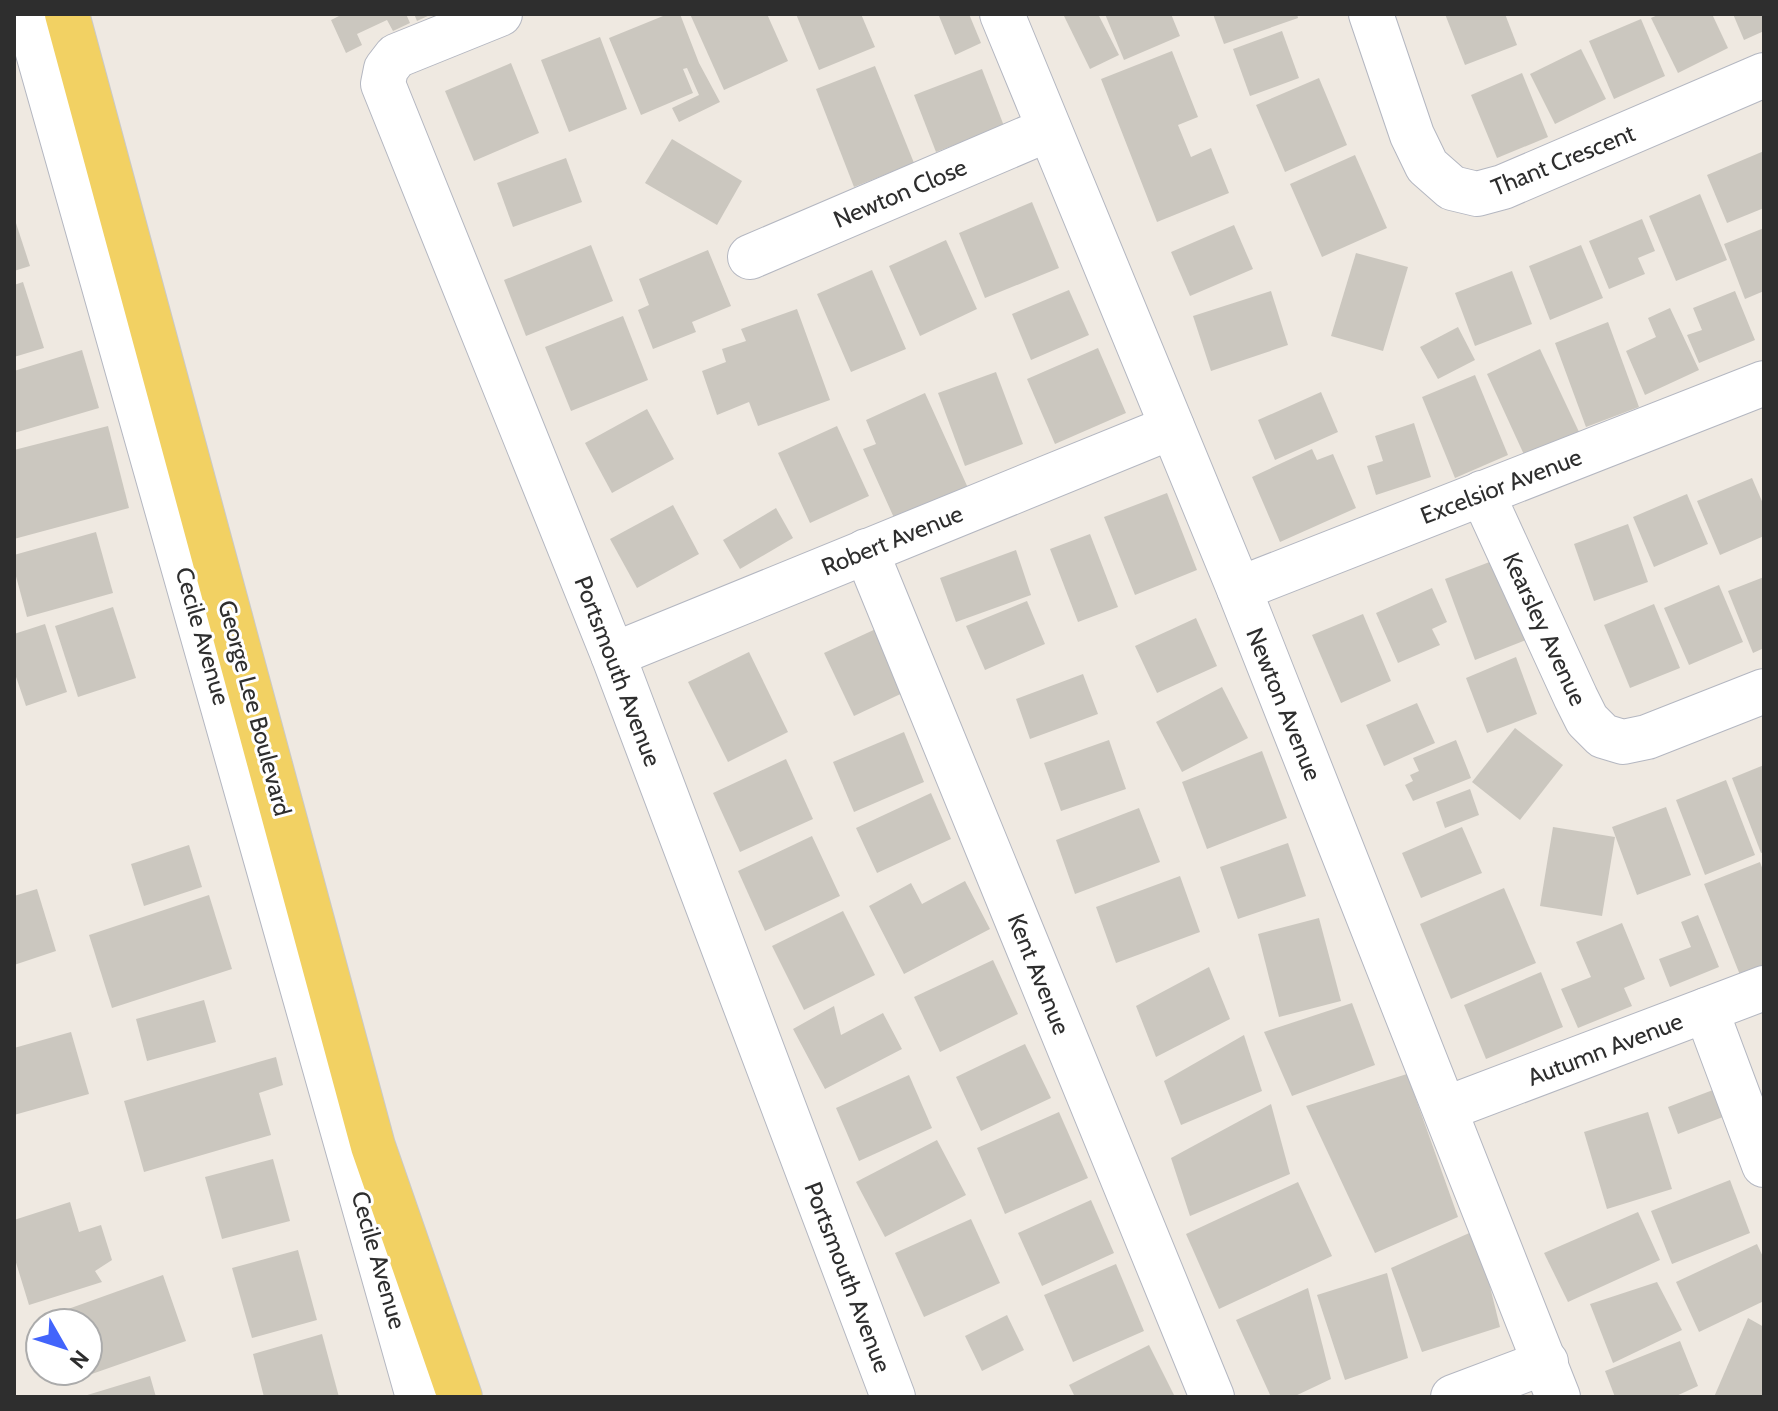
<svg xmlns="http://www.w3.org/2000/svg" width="1778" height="1411" font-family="Cabin,sans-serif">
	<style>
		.building { fill: #cbc7bf }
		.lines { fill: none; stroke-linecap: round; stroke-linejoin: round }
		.minor-casing { stroke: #b4b7c1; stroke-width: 46 }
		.major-casing { stroke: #c9c9c9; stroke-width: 46 }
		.minor { stroke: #fff; stroke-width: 44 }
		.major { stroke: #f2d163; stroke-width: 44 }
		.labels { text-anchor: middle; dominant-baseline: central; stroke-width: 6; stroke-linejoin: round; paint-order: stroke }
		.street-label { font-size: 24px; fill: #2e2e2e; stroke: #fff }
	</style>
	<rect width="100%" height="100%" fill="#efe9e1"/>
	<g class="building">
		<polygon points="343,14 406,14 410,23 393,31 387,20 357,34 362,45 346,53 331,20"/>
		<polygon points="414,14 432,14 417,21"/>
		<polygon points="668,14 680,14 699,63 720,102 679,122 672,108 699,95 687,68 683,69 693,93 641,115 609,38"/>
		<polygon points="690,14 767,14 788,61 724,90"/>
		<polygon points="796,14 861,14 875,47 819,70"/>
		<polygon points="942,14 969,14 981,43 955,55 939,16"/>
		<polygon points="1069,14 1098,14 1119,55 1090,69 1064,16"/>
		<polygon points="1105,14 1171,14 1180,36 1124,60"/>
		<polygon points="1213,14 1297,14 1298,18 1224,44"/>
		<polygon points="1445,14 1505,14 1517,45 1465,65"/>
		<polygon points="1660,14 1712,14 1728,48 1678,73 1651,18"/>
		<polygon points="1733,14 1764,14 1764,31 1744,40"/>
		<polygon points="1641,19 1665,76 1614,99 1589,41"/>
		<polygon points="1282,31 1299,78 1250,96 1233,49"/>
		<polygon points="600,37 627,109 569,132 541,60"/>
		<polygon points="1581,49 1606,99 1555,124 1530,74"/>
		<polygon points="1172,51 1198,117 1178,125 1191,157 1211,148 1229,193 1157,222 1101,79"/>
		<polygon points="511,63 539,133 474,161 445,91"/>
		<polygon points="875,66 914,163 854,187 816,89"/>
		<polygon points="982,69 1004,126 936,152 914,95"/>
		<polygon points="1522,73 1548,137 1497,158 1471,95"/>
		<polygon points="1319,78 1347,145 1285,172 1256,105"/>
		<polygon points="672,139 742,181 717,225 645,183"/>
		<polygon points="1764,151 1764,208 1727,223 1707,175"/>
		<polygon points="1355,155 1387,228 1322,257 1290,184"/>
		<polygon points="566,158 582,202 513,227 497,183"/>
		<polygon points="1700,194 1727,260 1676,281 1649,216"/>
		<polygon points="1032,202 1059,268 985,298 959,233"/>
		<polygon points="14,217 30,266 14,271"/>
		<polygon points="1642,219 1655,251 1638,258 1645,274 1609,289 1589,241"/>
		<polygon points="1234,225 1253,269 1190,296 1171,252"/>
		<polygon points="1764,228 1764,291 1745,299 1724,244"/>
		<polygon points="946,240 977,309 920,336 889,266"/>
		<polygon points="591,245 613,301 526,336 504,280"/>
		<polygon points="1581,245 1603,298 1550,320 1529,266"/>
		<polygon points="708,250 731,306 692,322 696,332 653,349 638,310 649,305 639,279"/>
		<polygon points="1356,253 1408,267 1383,351 1331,336"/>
		<polygon points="872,270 906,349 851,372 817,294"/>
		<polygon points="1512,271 1532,324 1475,346 1455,293"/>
		<polygon points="23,282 44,348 14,357 14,285"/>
		<polygon points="1069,290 1089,335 1031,360 1012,314"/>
		<polygon points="1271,291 1288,345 1211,371 1193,316"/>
		<polygon points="1735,291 1755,340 1699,363 1687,335 1702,330 1693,308"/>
		<polygon points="1670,308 1699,370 1645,395 1626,351 1656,337 1648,318"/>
		<polygon points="797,309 830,400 758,426 749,402 717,415 702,371 726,362 722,349 746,341 741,329"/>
		<polygon points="623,316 648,380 571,411 545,347"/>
		<polygon points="1608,322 1639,407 1586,427 1555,343"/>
		<polygon points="1458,327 1475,360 1438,379 1420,347"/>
		<polygon points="1098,348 1126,413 1055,444 1027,379"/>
		<polygon points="1540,349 1580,434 1526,459 1487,374"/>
		<polygon points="82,350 99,408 14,433 14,371"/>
		<polygon points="996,372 1023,444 965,466 938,393"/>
		<polygon points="1475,375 1508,455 1455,478 1422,397"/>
		<polygon points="1321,392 1338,432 1275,460 1258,420"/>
		<polygon points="925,393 968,488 895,520 863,449 876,444 866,420"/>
		<polygon points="647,409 674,459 612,493 585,443"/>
		<polygon points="1414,423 1431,477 1376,495 1367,466 1383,461 1375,436"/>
		<polygon points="108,426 129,508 14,539 14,450"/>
		<polygon points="837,426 869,496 810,523 778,453"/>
		<polygon points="1312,449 1317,460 1333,454 1356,508 1280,542 1252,477"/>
		<polygon points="1752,478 1764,506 1764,536 1720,555 1697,501"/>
		<polygon points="1167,493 1197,570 1135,595 1104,517"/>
		<polygon points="1687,494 1708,544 1654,567 1633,517"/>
		<polygon points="673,505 699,554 637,588 610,539"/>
		<polygon points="776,508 793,538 740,569 723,540"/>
		<polygon points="1628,524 1648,582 1594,601 1574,544"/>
		<polygon points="96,532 113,593 27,617 14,569 14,555"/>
		<polygon points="1090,534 1118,607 1078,622 1050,549"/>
		<polygon points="1016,550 1031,595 956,622 940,578"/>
		<polygon points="1500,558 1531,638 1475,660 1445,579"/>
		<polygon points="1764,577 1764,648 1753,653 1728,591"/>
		<polygon points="1719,585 1743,642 1689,665 1664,608"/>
		<polygon points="1432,588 1447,622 1432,629 1440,645 1398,663 1376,613"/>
		<polygon points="1027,601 1045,644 985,670 966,626"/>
		<polygon points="1654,604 1680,668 1630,688 1604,625"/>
		<polygon points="113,607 136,678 78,697 55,626"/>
		<polygon points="1363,614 1391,681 1341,703 1312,635"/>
		<polygon points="1196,618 1217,666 1157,693 1135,646"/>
		<polygon points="45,624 67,692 26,706 14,671 14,634"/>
		<polygon points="880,627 909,690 854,716 824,653"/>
		<polygon points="749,652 788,732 728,762 688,682"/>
		<polygon points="1516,657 1537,714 1487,733 1466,678"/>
		<polygon points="1083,674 1098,714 1030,739 1016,699"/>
		<polygon points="1222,687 1248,738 1182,772 1156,722"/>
		<polygon points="1417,703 1435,743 1384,766 1366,725"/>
		<polygon points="1515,728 1563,765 1520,820 1472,782"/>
		<polygon points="904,732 924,782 854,812 833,762"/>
		<polygon points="1109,740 1126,789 1061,811 1044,763"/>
		<polygon points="1456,740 1471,778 1413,801 1405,785 1413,781 1410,775 1419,771 1413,758"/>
		<polygon points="1262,751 1287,818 1207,849 1182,782"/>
		<polygon points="786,759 813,819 740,852 713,793"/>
		<polygon points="1764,765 1764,852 1761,853 1732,778"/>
		<polygon points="1726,780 1755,855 1705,875 1676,800"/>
		<polygon points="1470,789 1479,815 1445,828 1436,802"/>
		<polygon points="931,793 951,839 877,873 856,828"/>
		<polygon points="1666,807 1691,875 1637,895 1612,827"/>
		<polygon points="1139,808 1160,862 1075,894 1056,840"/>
		<polygon points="1462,827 1482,873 1421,898 1402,853"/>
		<polygon points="1553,827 1615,837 1602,916 1540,906"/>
		<polygon points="812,836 840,896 765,931 738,871"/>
		<polygon points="1288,843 1306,896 1238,919 1220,867"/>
		<polygon points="189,845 202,887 144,906 131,864"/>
		<polygon points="1760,862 1764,873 1764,944 1762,945 1764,966 1740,975 1704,884"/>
		<polygon points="1180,876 1200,932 1116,963 1096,907"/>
		<polygon points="965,881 990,929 904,974 869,906 911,883 922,904"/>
		<polygon points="1504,888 1536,963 1451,999 1420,924"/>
		<polygon points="37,889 56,951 14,965 14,896"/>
		<polygon points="209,895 232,969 112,1008 89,935"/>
		<polygon points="843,911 875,975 804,1010 772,946"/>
		<polygon points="1698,915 1719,967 1670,987 1659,959 1691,947 1681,922"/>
		<polygon points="1319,918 1341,1001 1279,1017 1258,934"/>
		<polygon points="1622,923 1645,979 1624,988 1632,1006 1578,1028 1561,989 1591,977 1576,942"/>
		<polygon points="993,960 1018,1014 940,1052 914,997"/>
		<polygon points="1209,967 1230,1019 1156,1057 1136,1006"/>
		<polygon points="1541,972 1563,1027 1486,1059 1464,1005"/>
		<polygon points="204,1000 216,1042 147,1061 136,1019"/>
		<polygon points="1352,1003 1375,1065 1292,1096 1264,1032"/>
		<polygon points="834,1006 841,1035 883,1013 902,1049 825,1089 793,1029"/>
		<polygon points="71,1032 89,1094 14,1115 14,1048"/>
		<polygon points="1244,1035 1262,1091 1181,1125 1164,1081"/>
		<polygon points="1025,1044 1051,1098 981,1131 956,1077"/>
		<polygon points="276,1057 283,1085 259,1093 271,1135 144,1172 124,1101"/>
		<polygon points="1407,1074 1458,1217 1375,1253 1306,1106"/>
		<polygon points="909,1075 932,1128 859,1161 836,1108"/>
		<polygon points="1713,1090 1723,1117 1678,1134 1668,1107"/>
		<polygon points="1271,1104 1290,1174 1190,1216 1171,1158"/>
		<polygon points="1059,1112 1088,1178 1005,1214 977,1148"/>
		<polygon points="1648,1112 1672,1189 1607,1209 1584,1132"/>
		<polygon points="937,1140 966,1195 885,1237 856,1182"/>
		<polygon points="273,1159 290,1221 222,1239 205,1177"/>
		<polygon points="1730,1180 1750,1233 1672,1264 1651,1211"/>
		<polygon points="1298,1182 1332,1256 1219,1309 1186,1234"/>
		<polygon points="1091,1200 1114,1253 1042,1286 1018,1233"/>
		<polygon points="70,1202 79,1232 101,1225 112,1260 95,1271 102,1282 29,1305 14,1256 14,1220"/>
		<polygon points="1638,1212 1660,1260 1568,1302 1544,1253"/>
		<polygon points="971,1219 1000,1283 924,1317 895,1253"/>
		<polygon points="1476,1230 1500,1327 1422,1352 1391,1268"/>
		<polygon points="1757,1244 1764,1259 1764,1301 1699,1332 1676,1282"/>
		<polygon points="298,1250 317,1320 252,1338 232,1268"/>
		<polygon points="1116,1264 1144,1331 1073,1362 1044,1295"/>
		<polygon points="1387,1273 1408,1358 1345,1380 1317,1295"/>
		<polygon points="163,1275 186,1341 66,1383 62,1371 88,1371 88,1323 45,1323 43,1318"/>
		<polygon points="1657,1282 1682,1330 1613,1363 1590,1304"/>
		<polygon points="1308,1288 1331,1379 1293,1397 1271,1397 1236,1320"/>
		<polygon points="1007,1315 1024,1350 982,1371 965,1336"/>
		<polygon points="1748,1318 1764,1327 1764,1397 1714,1397"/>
		<polygon points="322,1334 339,1397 264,1397 253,1354"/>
		<polygon points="1680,1341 1698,1386 1674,1397 1615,1397 1605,1371"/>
		<polygon points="1149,1345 1175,1397 1075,1397 1069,1385"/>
		<polygon points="150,1376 156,1397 84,1397 84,1396"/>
	</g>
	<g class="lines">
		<g class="minor-casing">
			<g id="minor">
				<polyline points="27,14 418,1397"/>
				<polyline points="500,14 396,56 386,69 383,84 613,655 893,1397"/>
				<polyline points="1002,14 1239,589 1558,1397"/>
				<polyline points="1371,14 1412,135 1427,166 1452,188 1477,194 1503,187 1764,75"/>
				<polyline points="750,257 1049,129"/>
				<polyline points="1482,493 1576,698 1587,720 1603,736 1623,742 1647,737 1764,691"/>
				<polyline points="866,551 1212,1397"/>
				<polyline points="1239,589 1764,383"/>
				<polyline points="613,655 1172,427"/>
				<polyline points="1706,1010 1764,1165"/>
				<polyline points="1445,1109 1764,988"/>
				<polyline points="1453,1397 1546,1362"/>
			</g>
		</g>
		<g class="major-casing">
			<polyline id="major" points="67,14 373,1146 460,1397"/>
		</g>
		<use href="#minor" class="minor"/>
		<use href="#major" class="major"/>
	</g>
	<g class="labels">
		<g class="street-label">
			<text transform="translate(1563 160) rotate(-22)">Thant Crescent</text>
			<text transform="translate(900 193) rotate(-23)">Newton Close</text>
			<text transform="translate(1501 486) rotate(-21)">Excelsior Avenue</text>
			<text transform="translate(892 540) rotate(-22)">Robert Avenue</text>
			<text transform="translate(1545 629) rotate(65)">Kearsley Avenue</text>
			<text transform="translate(203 636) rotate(74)">Cecile Avenue</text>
			<text transform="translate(618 671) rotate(69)">Portsmouth Avenue</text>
			<text transform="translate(1284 704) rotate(68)">Newton Avenue</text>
			<text transform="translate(255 708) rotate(75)">George Lee Boulevard</text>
			<text transform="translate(1039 974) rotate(68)">Kent Avenue</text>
			<text transform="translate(1605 1049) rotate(-21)">Autumn Avenue</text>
			<text transform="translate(379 1260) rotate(74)">Cecile Avenue</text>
			<text transform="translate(848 1277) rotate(69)">Portsmouth Avenue</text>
		</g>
	</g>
	<rect width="1778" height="1411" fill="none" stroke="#2e2e2e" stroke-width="32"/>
	<g transform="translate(64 1347) rotate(129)"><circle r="38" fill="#ffffff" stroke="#ababab" stroke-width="2"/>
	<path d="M0-6L14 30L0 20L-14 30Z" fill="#4264fb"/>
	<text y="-12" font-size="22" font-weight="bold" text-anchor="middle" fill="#2e2e2e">N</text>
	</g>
</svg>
